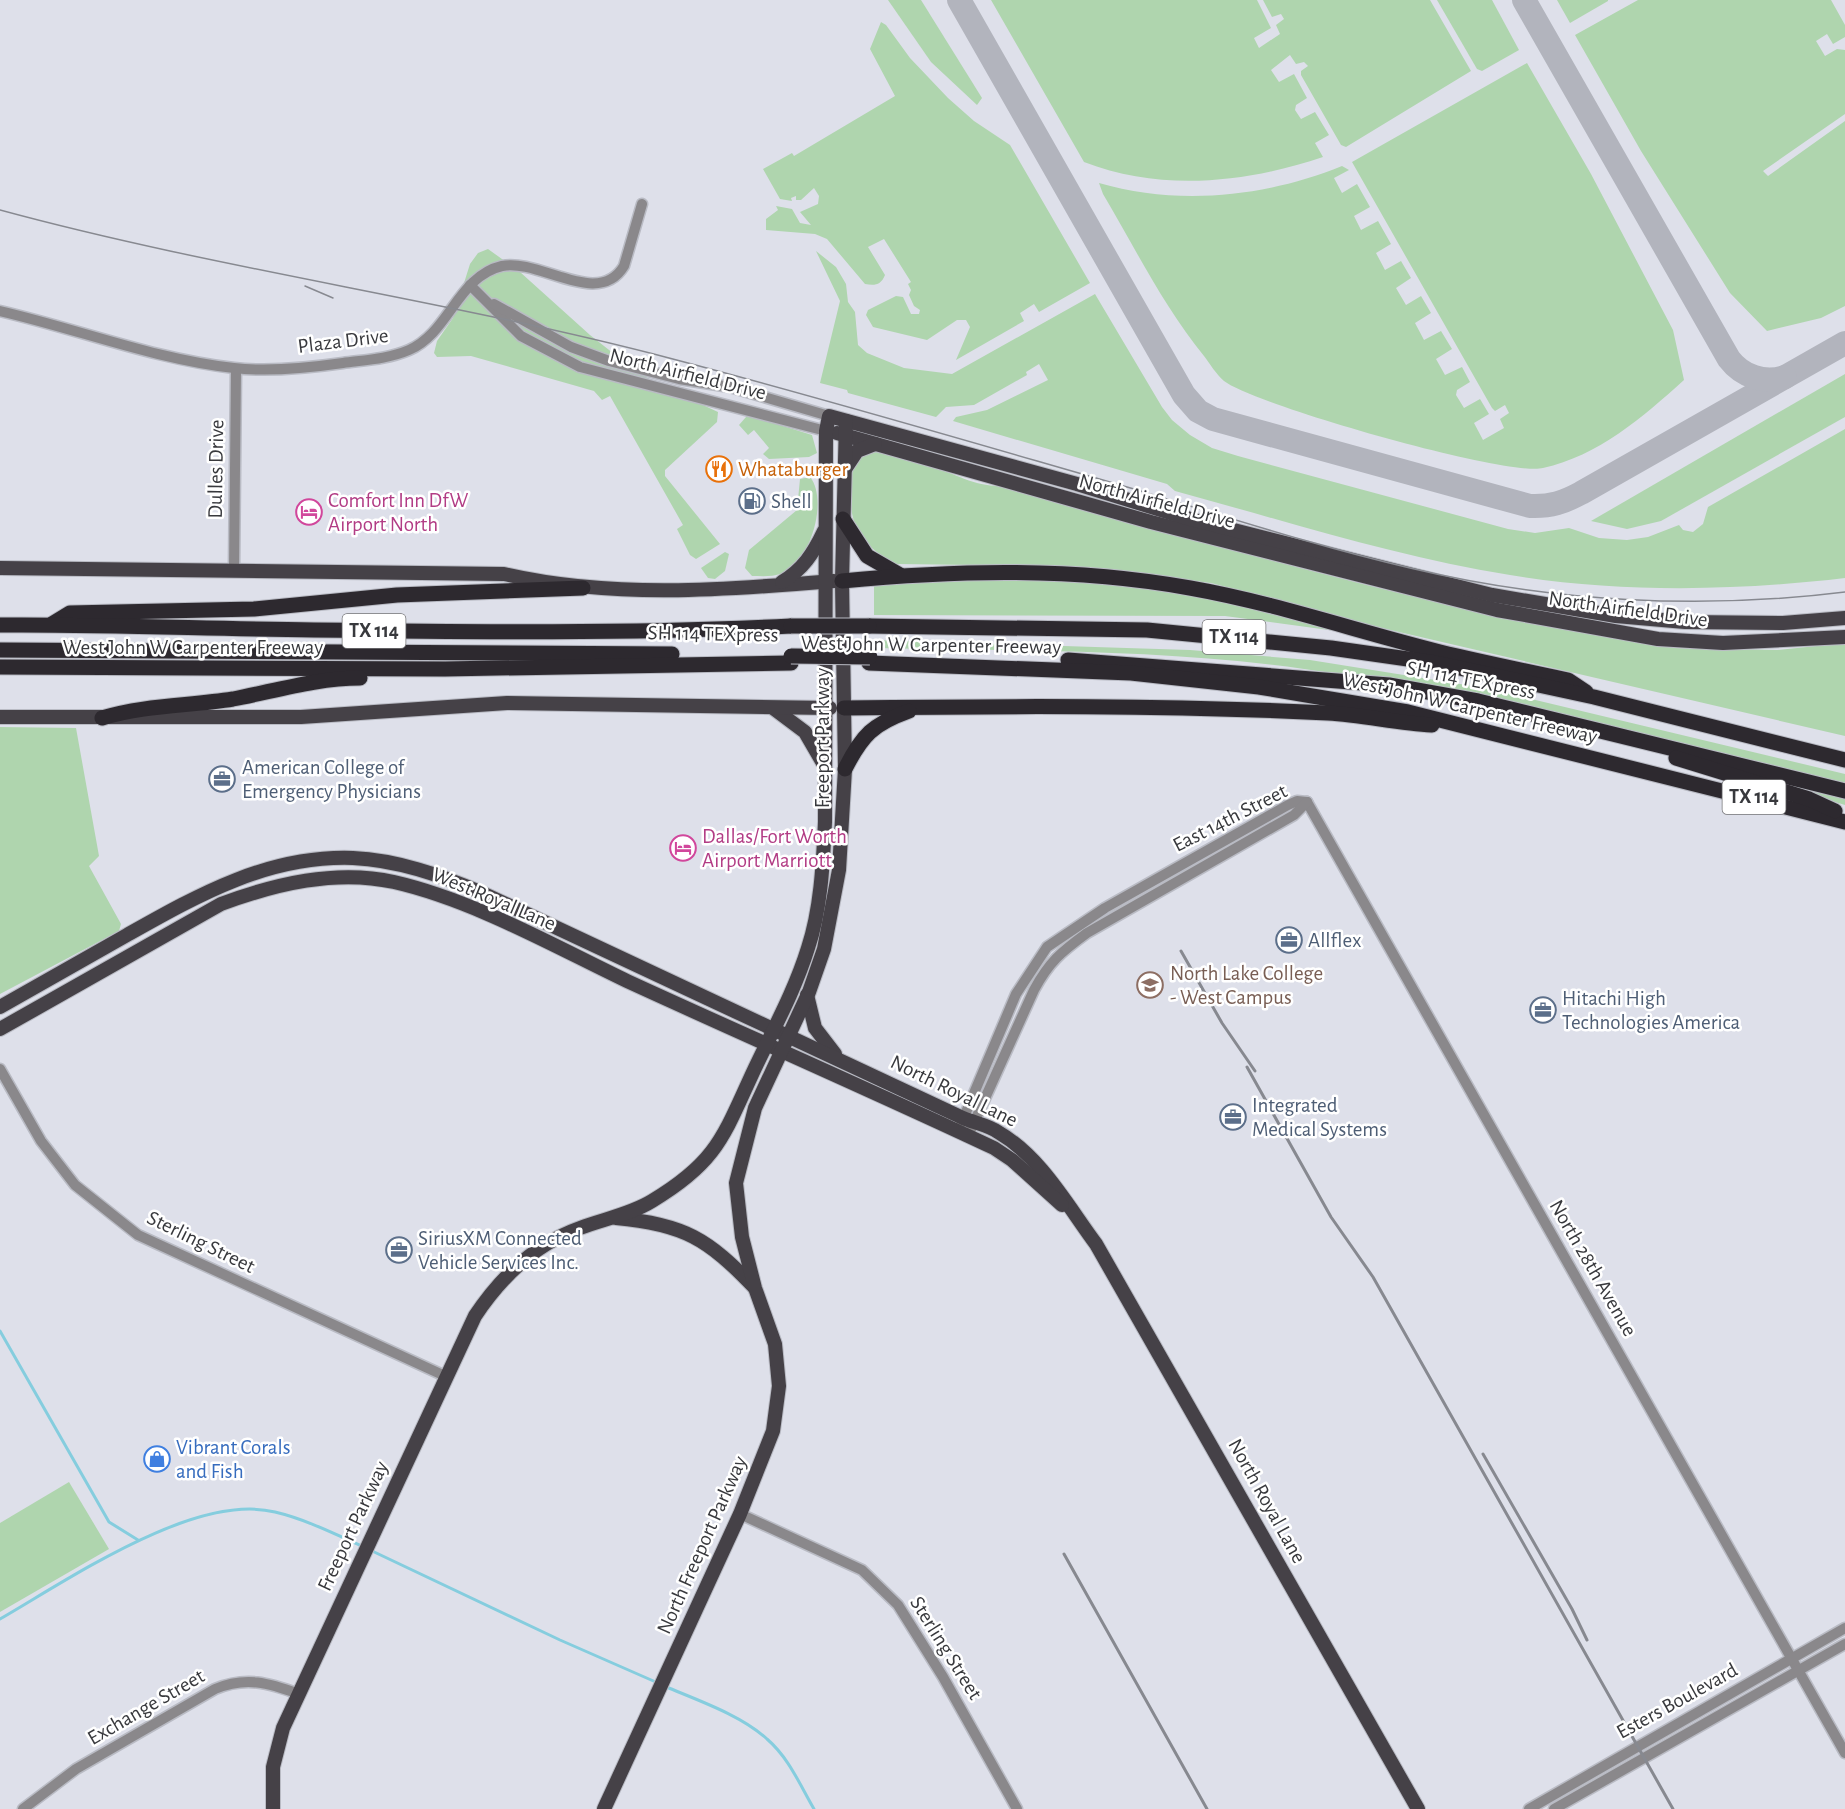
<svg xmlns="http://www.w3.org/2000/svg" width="1845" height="1809" font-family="'Alegreya Sans',sans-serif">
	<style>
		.green { fill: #afd5ae }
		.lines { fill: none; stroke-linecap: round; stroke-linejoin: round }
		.stream { stroke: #85cdde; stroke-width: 3 }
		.taxiway { stroke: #b2b4bd; stroke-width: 24 }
		.minor-casing { stroke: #b9bbc4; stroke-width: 13 }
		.major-casing { stroke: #b9bbc4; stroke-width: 16 }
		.highway-casing { stroke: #b9bbc4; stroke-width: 17 }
		.minor { stroke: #8a888b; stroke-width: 10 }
		.major { stroke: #454147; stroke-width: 14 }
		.highway { stroke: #2d292f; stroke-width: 15 }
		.tram { stroke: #878990; stroke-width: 1.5 }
		.rail { stroke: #878990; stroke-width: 3 }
		.highway-bridge-casing { stroke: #b9bbc4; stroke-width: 17; stroke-linecap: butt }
		.highway-bridge { stroke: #2d292f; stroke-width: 15 }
		.labels { text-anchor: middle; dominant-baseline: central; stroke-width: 5; stroke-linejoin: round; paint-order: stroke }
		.shield { fill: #fff; stroke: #747477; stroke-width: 1.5 }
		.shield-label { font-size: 20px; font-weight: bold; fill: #38393d }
		.street-label { font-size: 21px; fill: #38393d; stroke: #fff }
		.food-label { font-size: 21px; fill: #c56008; stroke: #fff; text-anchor: start }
		.hotel-label { font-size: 21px; fill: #b23c85; stroke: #fff; text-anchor: start }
		.service-label { font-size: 21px; fill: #4e5e75; stroke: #fff; text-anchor: start }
		.education-label { font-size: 21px; fill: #785e54; stroke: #fff; text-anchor: start }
		.shop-label { font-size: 21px; fill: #366cbe; stroke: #fff; text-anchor: start }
	</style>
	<rect width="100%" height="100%" fill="#dee0ea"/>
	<g class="green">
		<polygon points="888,0 921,0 982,98 977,105 931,62"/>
		<path d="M 991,0 L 1257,0 L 1271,28 L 1254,38 L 1259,48 L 1280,34 L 1276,25 L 1284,19 L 1281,14 L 1272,17 L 1263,0 L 1430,0 L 1471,71 L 1346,147 L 1341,145 L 1301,75 L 1301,71 L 1308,66 L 1304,62 L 1296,64 L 1290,55 L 1271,70 L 1279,82 L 1294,74 L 1307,98 L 1296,105 L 1295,110 L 1301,119 L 1315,112 L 1329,135 L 1315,143 L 1323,157 C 1246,183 1161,192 1084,162 Z"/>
		<polygon points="1437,0 1492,0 1519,50 1482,71 1477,69"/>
		<polygon points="1557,0 1608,0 1608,1 1570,23"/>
		<polygon points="1638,0 1831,0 1845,25 1845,37 1833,44 1827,34 1816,41 1825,56 1837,49 1845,50 1845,114 1763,171 1768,176 1845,121 1845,306 1821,318 1767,331 1730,293 1641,151 1575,35"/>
		<path d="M 881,22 L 886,25 L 910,58 L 948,98 L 974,121 L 1010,145 L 1090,283 L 1039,312 L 1034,304 L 1020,313 L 1024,321 L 956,360 L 970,327 L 966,320 L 957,320 L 927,340 L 873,327 L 866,315 L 868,310 L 896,296 L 903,297 L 911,314 L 919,314 L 920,310 L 914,306 L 909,295 L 911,290 L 908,284 L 911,282 L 884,239 L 868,247 L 885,275 C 881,285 875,286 865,284 L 827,239 L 815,234 L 766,230 L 766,219 L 778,210 L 776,206 L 792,209 L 800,223 L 811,225 L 800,212 L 818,204 L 819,196 L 814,188 L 801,200 L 796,200 L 796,196 L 791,198 L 792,201 L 780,199 L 763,169 L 792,153 L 794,156 L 895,96 L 870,49 Z"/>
		<path d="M 1527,63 L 1591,174 L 1673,330 L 1684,380 C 1643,417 1598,456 1543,468 C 1507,477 1255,405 1224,381 C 1216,374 1210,364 1204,356 C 1164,307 1135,248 1103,194 L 1099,183 C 1178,206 1266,197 1342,166 L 1349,170 L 1334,178 L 1342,193 L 1357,184 L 1370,207 L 1354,216 L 1361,230 L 1378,221 L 1391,244 L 1376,253 L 1385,270 L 1401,261 L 1411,278 L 1396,288 L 1406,305 L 1421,296 L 1431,313 L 1415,323 L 1424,340 L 1441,331 L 1452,349 L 1436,359 L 1445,375 L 1462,367 L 1470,382 L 1457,390 L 1456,395 L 1464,408 L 1480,399 L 1489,414 L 1474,423 L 1483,440 L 1504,428 L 1500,419 L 1509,413 L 1505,405 L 1495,411 L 1492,408 L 1352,162 Z"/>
		<polygon points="488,249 520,272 590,335 637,372 662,386 718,412 717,422 665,470 665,476 720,544 696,559 690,555 677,529 683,525 610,396 602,400 594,391 471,356 437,357 434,353 437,341 453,318 470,264 478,253"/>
		<path d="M 816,251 L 836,267 L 846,284 L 848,302 L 855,312 L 858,345 L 867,353 L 904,368 L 952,374 L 1095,294 L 1162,407 L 1172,420 L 1190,435 L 1212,448 L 1238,456 L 1508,529 L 1535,533 L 1569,528 L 1599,538 L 1627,540 L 1648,537 L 1679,525 L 1683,530 L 1693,532 L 1703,524 L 1708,507 L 1845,429 L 1845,578 C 1735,591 1619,593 1510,575 C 1396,557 1286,521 1175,491 L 1167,484 L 953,421 L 956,417 L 987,410 L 1048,380 L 1039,364 L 1026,372 L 1027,375 L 974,405 L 946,407 L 936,417 L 848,393 L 847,390 L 820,383 L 840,301 Z"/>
		<polygon points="1845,374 1845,417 1661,521 1627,529 1591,521"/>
		<polygon points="751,416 812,435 817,453 809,457 769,459 763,454 769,448 754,430 748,435 739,425 746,417"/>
		<path d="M 867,450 C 888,453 910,460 931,466 C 956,474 975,487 1003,486 C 1222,545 1448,617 1673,644 L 1673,648 L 1777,650 L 1845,643 L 1845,736 L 1369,625 L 1211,583 L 1057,566 L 896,564 C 850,540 847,513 852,465 Z"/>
		<path d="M 810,477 C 829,500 810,565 780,574 C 772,577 761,576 752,576 L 745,568 L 749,550 L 797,510 L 800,479 Z"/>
		<polygon points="725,552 729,554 725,571 715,579 708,578 701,568"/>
		<polygon points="939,577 1095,582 1207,594 1336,631 1225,616 874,615 874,582"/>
		<path d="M 874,640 L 1190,650 L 1310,660 L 1485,688 L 1845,774 L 1845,788 C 1666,745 1487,693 1304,669 C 1162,649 1018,651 875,648 Z"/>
		<polygon points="0,727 76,728 99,856 89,866 121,924 119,931 0,994"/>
		<polygon points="1759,775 1845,798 1845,805 1758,779"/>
		<polygon points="69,1482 109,1549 0,1612 0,1523"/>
	</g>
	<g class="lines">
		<g class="stream">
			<polyline points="0,1331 109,1522 138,1540"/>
			<polyline points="370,1550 560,1640 658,1683"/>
			<path d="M 0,1619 C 68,1580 195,1492 275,1512 C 305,1519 335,1534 364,1547"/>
			<path d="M 664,1686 C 697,1700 741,1715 767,1739 C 789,1758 800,1785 814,1809"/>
		</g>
		<g class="taxiway">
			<path d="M 959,0 L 1184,395 L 1198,411 L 1213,419 L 1530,506 C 1551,507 1564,502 1581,493 L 1845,343"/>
			<path d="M 1524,0 L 1729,359 C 1742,376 1764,384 1785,377"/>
		</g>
		<g class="minor-casing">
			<g id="minor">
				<polyline points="470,285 521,336 580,367 826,431"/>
				<polyline points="494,304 571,347 609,361 679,379 730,387 829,416"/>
				<path d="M 0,311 C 78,329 154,359 234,368 C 269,372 308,368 343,363 C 365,360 388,359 409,350 C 449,333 458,276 502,266 C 540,258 598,309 624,266 L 642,204"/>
				<polyline points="234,571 236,369"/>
				<polyline points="1307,802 1845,1753"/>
				<polyline points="0,1069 41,1141 75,1185 138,1235 445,1376"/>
				<polyline points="961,1124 1016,994 1047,947 1105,908 1288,805 1297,801 1307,802"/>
				<path d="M 968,1136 L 1034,990 C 1049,962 1061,952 1087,933 L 1294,815 L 1307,802"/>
				<polyline points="740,1514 862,1570 898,1605 943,1677 1017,1809"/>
				<path d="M 23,1809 L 76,1769 L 215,1689 C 246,1676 269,1683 299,1694"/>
				<polyline points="1529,1809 1845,1628"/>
				<polyline points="1554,1809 1845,1644"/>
			</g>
		</g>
		<g class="major-casing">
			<g id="major">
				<polyline points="837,433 1151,522 1497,610 1658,639 1723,643 1845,637"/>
				<polyline points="845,469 857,451 875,444"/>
				<path d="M 0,568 L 504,574 C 612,599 725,590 834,581"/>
				<path d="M 782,582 C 803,569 813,554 824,531"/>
				<polyline points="773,708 805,732 823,763"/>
				<polyline points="0,717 301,717 507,703 830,708"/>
				<polyline points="807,995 815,1028 835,1054"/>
				<path d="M 0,1007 C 42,983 85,959 127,935 C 198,895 268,855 353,858 C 397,860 440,875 480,892 L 963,1118 C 975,1123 988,1125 998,1132 C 1041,1157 1067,1205 1096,1244 L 1418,1809"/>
				<path d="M 0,1029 L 221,904 C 275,884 336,869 394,882 C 473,900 554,946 627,981 C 749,1037 873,1091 994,1148 L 1012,1160 L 1062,1205"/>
				<path d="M 616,1218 C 684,1224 708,1239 754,1287"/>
				<path d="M 273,1809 L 273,1767 L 283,1728 L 475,1316 C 501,1277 535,1244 580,1228 C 604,1219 631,1214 652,1201 C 719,1161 724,1134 755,1068 C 774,1028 795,990 808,948 C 821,909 823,863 825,822 L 826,431 L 829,416 L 1077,484 L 1190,519 L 1492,595 L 1616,616 L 1685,622 L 1783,623 L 1845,618"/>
				<polyline points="604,1809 740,1514 773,1431 779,1386 775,1344 755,1288 742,1237 736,1183 755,1108 809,992 824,949 839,870 845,769 842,581 846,421"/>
			</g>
		</g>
		<g class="highway-casing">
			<g id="highway">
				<polyline points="843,519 867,556 900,575"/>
				<path d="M 842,581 C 957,570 1074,567 1190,588 C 1275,603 1356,631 1440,652 C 1482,662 1525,671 1568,680 L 1586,692"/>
				<polyline points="52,624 70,613 254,609 397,595 583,588"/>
				<path d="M 0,625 C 105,624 209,629 314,630 C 473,632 632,634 791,626"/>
				<polyline points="869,626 1147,630 1331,648 1436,663 1594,697 1845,760"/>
				<polyline points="0,650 672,654"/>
				<polyline points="1068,660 1389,685 1478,701 1845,791"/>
				<polyline points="869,663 1131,673 1259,687 1330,699 1408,712 1845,822"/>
				<polyline points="0,667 445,669 791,663"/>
				<path d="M 844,708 C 1005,706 1167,705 1328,713 C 1363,715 1397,723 1432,725"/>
				<path d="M 102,718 C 145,705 189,706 233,699 C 275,691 317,678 360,678"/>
				<polyline points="1676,758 1809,799 1835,811"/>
				<path d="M 845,769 C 862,735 873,724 909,711"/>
			</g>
		</g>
		<use href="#minor" class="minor"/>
		<use href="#major" class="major"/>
		<use href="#highway" class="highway"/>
		<g class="tram">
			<path d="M 0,210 C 221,270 448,300 669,358 C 822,398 974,443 1127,487 C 1221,515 1315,546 1410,568 C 1552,602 1701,610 1845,592"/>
			<polyline points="305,286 333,298"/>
		</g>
		<g class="rail">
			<polyline points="1181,951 1222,1023 1255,1071"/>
			<polyline points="1247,1067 1331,1217 1373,1277 1673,1809"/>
			<polyline points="1483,1454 1572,1609 1587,1640"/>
			<polyline points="1064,1554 1207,1809"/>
		</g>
		<g class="highway-bridge-casing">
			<g id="highway-bridge">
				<polyline points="791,626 869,626"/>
				<polyline points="791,656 870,657"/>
			</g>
		</g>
		<use href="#highway-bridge" class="highway-bridge"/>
	</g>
	<defs>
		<g id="restaurant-ring" transform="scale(1.35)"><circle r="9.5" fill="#fff" stroke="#e8710a" stroke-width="1.5"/><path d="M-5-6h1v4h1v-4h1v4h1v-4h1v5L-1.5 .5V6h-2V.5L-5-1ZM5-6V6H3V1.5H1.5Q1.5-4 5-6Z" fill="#e8710a"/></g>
		<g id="fuel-ring" transform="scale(1.35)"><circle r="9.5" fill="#fff" stroke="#5c6f8a" stroke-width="1.5"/><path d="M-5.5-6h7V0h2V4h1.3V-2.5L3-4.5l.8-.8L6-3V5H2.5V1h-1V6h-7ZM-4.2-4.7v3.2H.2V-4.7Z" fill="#5c6f8a"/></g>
		<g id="hotel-ring" transform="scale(1.35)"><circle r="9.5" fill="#fff" stroke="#d1479c" stroke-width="1.5"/><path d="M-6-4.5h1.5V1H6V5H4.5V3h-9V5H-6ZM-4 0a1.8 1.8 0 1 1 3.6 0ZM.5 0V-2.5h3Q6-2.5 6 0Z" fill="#d1479c"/></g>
		<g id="office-ring" transform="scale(1.35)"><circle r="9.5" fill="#fff" stroke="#5c6f8a" stroke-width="1.5"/><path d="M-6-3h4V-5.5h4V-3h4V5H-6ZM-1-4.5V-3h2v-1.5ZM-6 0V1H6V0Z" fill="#5c6f8a"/></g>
		<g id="university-ring" transform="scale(1.35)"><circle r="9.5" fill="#fff" stroke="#8d6e63" stroke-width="1.5"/><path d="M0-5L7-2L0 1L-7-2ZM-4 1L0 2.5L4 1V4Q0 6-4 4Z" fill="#8d6e63"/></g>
		<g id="shop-ring" transform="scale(1.35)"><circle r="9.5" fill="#fff" stroke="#3f7fe0" stroke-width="1.5"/><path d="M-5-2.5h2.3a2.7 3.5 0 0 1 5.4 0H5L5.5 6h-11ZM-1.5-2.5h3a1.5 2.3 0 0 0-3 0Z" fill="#3f7fe0"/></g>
	</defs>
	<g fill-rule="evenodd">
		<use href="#restaurant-ring" x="719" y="469"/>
		<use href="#fuel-ring" x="752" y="501"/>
		<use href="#hotel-ring" x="309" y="512"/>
		<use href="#office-ring" x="222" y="779"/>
		<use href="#hotel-ring" x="683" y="848"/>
		<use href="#office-ring" x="1289" y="940"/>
		<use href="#university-ring" x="1150" y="985"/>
		<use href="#office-ring" x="1543" y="1010"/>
		<use href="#office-ring" x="1233" y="1117"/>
		<use href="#office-ring" x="399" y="1250"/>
		<use href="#shop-ring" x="157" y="1459"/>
	</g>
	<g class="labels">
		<g class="shield">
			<rect x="342.5" y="614" width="63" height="34" rx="4.5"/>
			<rect x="1202.5" y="620" width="63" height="34" rx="4.5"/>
			<rect x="1722.5" y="780" width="63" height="34" rx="4.5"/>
		</g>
		<g class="shield-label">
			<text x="374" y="631">TX 114</text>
			<text x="1234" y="637">TX 114</text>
			<text x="1754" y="797">TX 114</text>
		</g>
		<g class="street-label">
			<text transform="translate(343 341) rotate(-7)">Plaza Drive</text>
			<text transform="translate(688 374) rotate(14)">North Airfield Drive</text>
			<text transform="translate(216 469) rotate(-89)">Dulles Drive</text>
			<text transform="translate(1157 501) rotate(15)">North Airfield Drive</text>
			<text transform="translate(1628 609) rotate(8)">North Airfield Drive</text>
			<text transform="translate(713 634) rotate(1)">SH 114 TEXpress</text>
			<text transform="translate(931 645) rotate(1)">West John W Carpenter Freeway</text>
			<text x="193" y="647">West John W Carpenter Freeway</text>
			<text transform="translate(1471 680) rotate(11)">SH 114 TEXpress</text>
			<text transform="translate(1470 708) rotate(13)">West John W Carpenter Freeway</text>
			<text transform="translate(822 738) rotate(-90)">Freeport Parkway</text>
			<text transform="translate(1230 818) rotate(-27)">East 14th Street</text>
			<text transform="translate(494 899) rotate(23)">West Royal Lane</text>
			<text transform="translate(954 1091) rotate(26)">North Royal Lane</text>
			<text transform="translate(201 1242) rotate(26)">Sterling Street</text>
			<text transform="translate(1593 1268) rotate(60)">North 28th Avenue</text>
			<text transform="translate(1267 1501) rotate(61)">North Royal Lane</text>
			<text transform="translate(353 1526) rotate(-65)">Freeport Parkway</text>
			<text transform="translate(702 1545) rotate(-66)">North Freeport Parkway</text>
			<text transform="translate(946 1648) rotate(58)">Sterling Street</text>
			<text transform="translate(1677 1701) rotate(-29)">Esters Boulevard</text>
			<text transform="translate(146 1707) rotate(-30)">Exchange Street</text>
		</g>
		<g class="food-label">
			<text x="738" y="469">Whataburger</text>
		</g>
		<g class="hotel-label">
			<text x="328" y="500">Comfort Inn DfW<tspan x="328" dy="24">Airport North</tspan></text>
			<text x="702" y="836">Dallas/Fort Worth<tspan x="702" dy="24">Airport Marriott</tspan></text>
		</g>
		<g class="service-label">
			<text x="771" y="501">Shell</text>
			<text x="242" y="767">American College of<tspan x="242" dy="24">Emergency Physicians</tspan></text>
			<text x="1308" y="940">Allflex</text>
			<text x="1562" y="998">Hitachi High<tspan x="1562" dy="24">Technologies America</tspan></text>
			<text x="1252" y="1105">Integrated<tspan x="1252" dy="24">Medical Systems</tspan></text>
			<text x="418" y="1238">SiriusXM Connected<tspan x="418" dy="24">Vehicle Services Inc.</tspan></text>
		</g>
		<g class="education-label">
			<text x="1170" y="973">North Lake College<tspan x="1170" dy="24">- West Campus</tspan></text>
		</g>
		<g class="shop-label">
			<text x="176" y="1447">Vibrant Corals<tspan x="176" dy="24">and Fish</tspan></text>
		</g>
	</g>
</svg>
